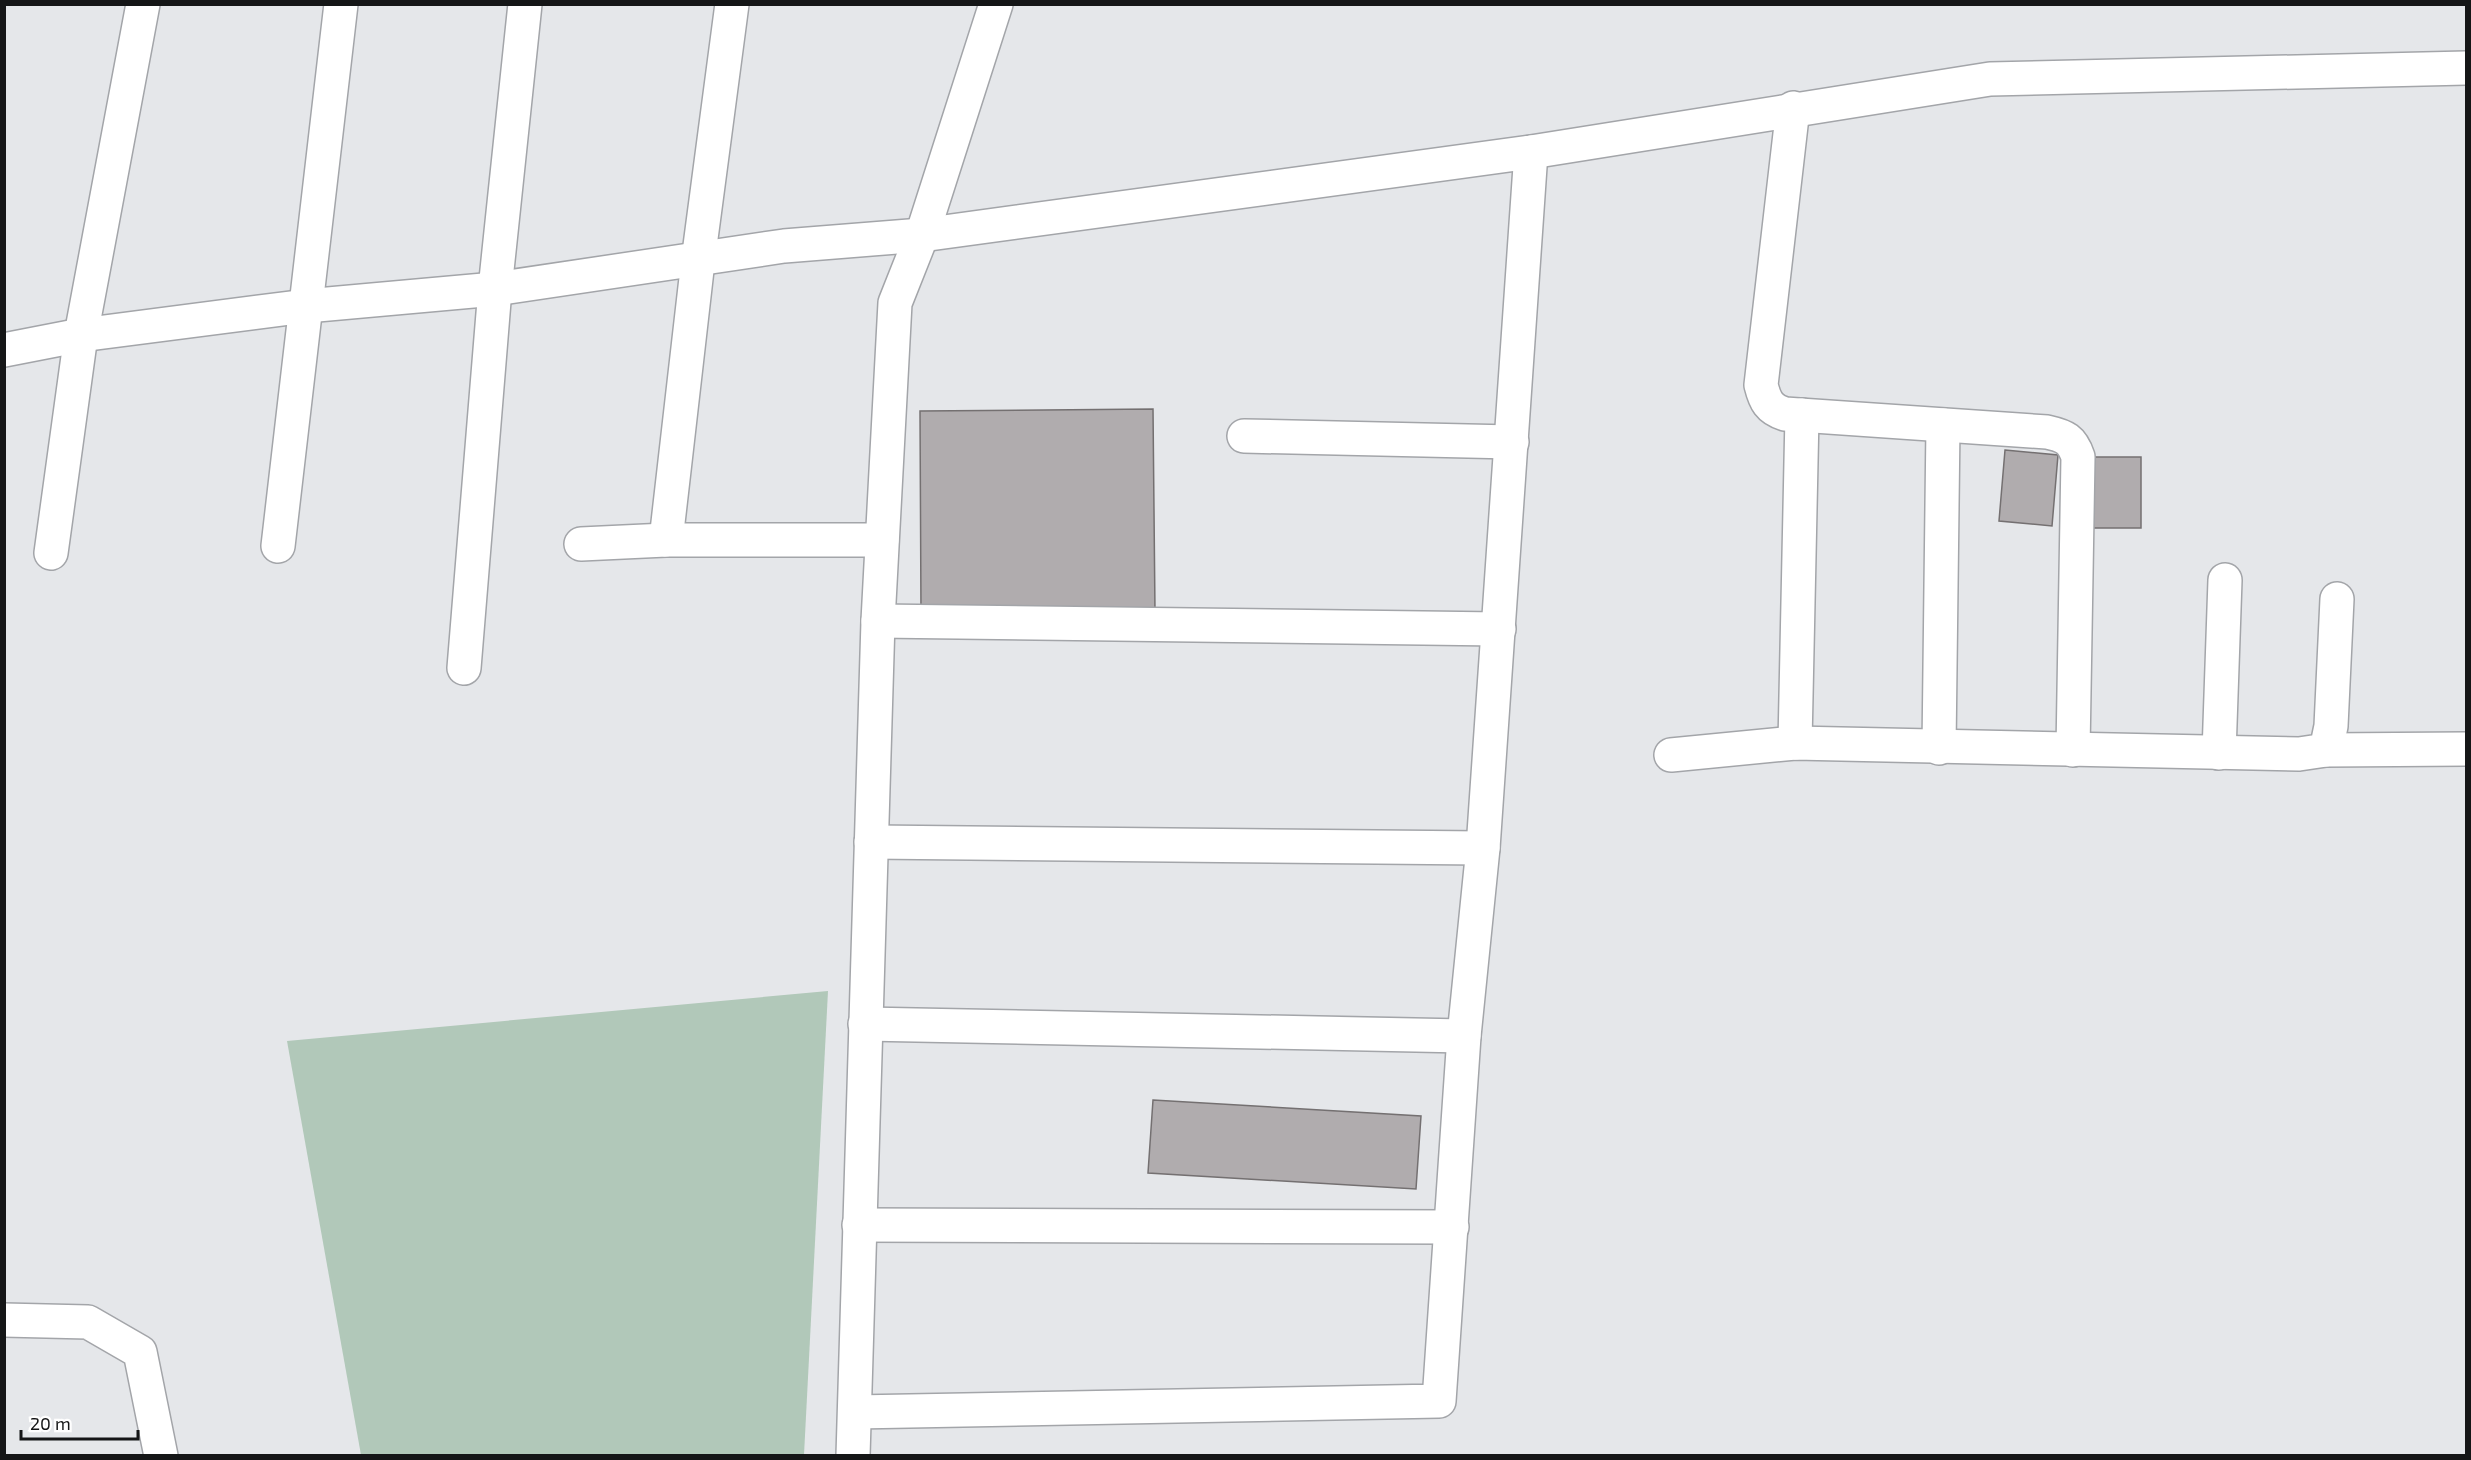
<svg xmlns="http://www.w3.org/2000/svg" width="2471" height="1460" font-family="'Exo 2',sans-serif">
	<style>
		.green { fill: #b1c8b9 }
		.building { fill: #b0acae; stroke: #747071; stroke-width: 1.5 }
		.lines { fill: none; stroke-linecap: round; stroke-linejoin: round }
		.street-casing { stroke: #a3a5a9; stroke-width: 36 }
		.street { stroke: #fff; stroke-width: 33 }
	</style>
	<rect width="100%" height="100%" fill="#e5e7ea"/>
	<polygon class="green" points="828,991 804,1455 361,1455 287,1041"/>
	<g class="building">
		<polygon points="1153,409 1155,612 921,613 920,411"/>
		<polygon points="2005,450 2058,455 2052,526 1999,521"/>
		<rect x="2083" y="457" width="58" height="71"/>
		<polygon points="1153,1100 1421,1116 1416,1189 1148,1173"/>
	</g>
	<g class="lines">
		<g class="street-casing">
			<g id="street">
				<path d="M 1793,108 L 1761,385 C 1765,401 1769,409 1785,414 L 2047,432 C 2065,436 2072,439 2078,457 L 2073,750"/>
				<polyline points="4,350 81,335 306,306 495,289 784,246 922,235 1531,152 1990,79 2466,68"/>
				<polyline points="1244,436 1512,442"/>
				<polyline points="666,540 698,261 732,4"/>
				<polyline points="581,544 666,540 882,540"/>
				<polyline points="278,546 341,4"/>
				<polyline points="51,553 81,335 143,4"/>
				<polyline points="878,621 1499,629"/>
				<polyline points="464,668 495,289 525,4"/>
				<polyline points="1795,743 1802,415"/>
				<polyline points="1939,748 1943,425"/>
				<polyline points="2326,750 2466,749"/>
				<polyline points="2219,753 2225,580"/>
				<polyline points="1671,755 1795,743 2299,754 2326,750 2331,726 2337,599"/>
				<polyline points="871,842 1483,848"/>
				<polyline points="865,1024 1464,1036"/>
				<polyline points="859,1225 1452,1227"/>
				<polyline points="4,1320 88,1322 140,1352 161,1456"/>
				<polyline points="855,1412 1439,1401 1464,1036 1483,848 1531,152"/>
				<polyline points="853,1456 878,621 895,303 922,235 996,4"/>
			</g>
		</g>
		<use href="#street" class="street"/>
	</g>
	<rect width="2471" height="1460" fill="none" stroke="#151617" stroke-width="12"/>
	<path d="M21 1430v9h117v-9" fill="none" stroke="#151617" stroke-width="3"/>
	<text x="30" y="1430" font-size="18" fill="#151617" stroke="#ffffff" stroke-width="4.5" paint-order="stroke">20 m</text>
</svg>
